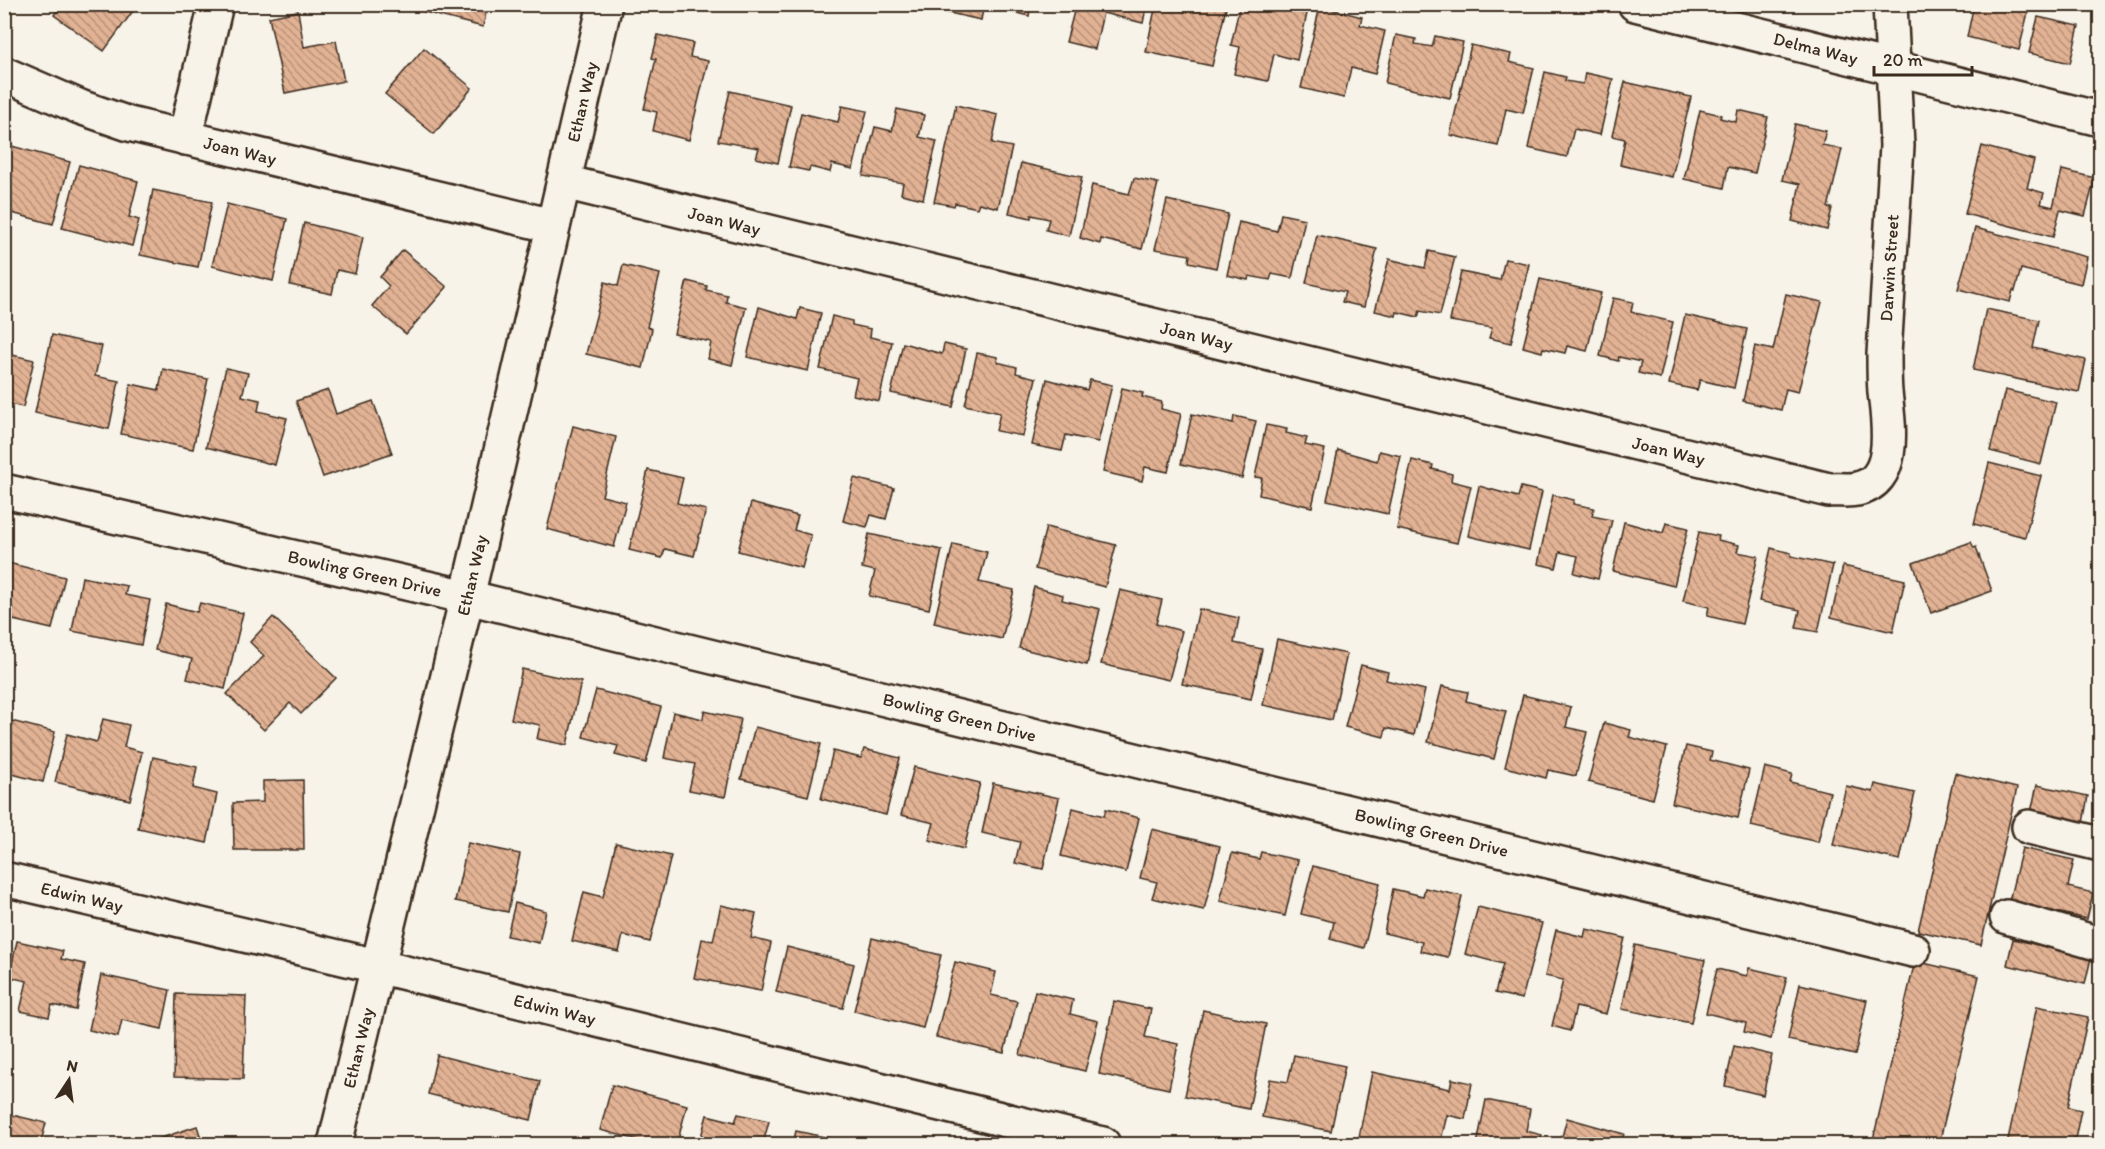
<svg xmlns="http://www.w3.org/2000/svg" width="2105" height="1149" font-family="Itim,sans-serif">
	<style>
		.building { fill: url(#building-back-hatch); stroke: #3b2a1e; stroke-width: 1.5 }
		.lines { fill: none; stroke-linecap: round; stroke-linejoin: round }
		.minor-casing { stroke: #3b2a1e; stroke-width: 38 }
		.minor { stroke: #f7f3e8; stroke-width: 33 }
		.labels { text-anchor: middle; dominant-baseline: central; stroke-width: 4.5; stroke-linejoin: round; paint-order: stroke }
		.street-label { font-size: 18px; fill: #3b2a1e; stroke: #f7f3e8 }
	</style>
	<defs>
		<pattern id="building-back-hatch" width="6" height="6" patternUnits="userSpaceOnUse" patternTransform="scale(1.5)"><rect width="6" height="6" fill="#e2b294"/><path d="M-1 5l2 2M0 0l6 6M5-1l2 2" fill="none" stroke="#b89178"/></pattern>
	</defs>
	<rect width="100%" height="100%" fill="#f7f3e8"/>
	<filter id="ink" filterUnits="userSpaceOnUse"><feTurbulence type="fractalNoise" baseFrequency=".0167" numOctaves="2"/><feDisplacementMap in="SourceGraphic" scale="12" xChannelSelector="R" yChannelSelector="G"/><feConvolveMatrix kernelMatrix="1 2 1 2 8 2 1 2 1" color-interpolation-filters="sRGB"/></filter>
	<g filter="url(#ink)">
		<g class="building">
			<polygon points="62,4 138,4 104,51 54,15"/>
			<polygon points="426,4 488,4 483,27 424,12"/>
			<polygon points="984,4 981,20 914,5 915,4"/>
			<polygon points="995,4 1031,4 1029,16 995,8"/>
			<polygon points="1076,4 1147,4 1143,23 1103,13 1095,49 1066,42"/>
			<polygon points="1156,4 1227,4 1212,66 1146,52"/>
			<polygon points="1240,4 1262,4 1278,9 1279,4 1309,4 1297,60 1274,54 1268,81 1234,74 1240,47 1231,45"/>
			<polygon points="1974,4 2030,4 2019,50 1967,37"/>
			<polygon points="1320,6 1362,17 1360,25 1385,31 1375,74 1351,68 1344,98 1301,88"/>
			<polygon points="298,11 304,47 336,41 344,81 285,93 269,17"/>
			<polygon points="2038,17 2079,26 2070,63 2029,53"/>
			<polygon points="658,35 693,43 690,57 708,61 689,140 653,131 657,112 644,109 656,59 652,58"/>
			<polygon points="1396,35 1416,39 1415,44 1432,47 1435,36 1463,42 1450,98 1385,83"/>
			<polygon points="1471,45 1511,54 1509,62 1534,68 1523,113 1506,109 1498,146 1450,135"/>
			<polygon points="424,48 472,88 434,134 385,94"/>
			<polygon points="1545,72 1566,77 1565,81 1583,84 1585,73 1613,79 1600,135 1574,129 1567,157 1528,148"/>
			<polygon points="1625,82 1691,97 1672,177 1620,165 1625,139 1612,136"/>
			<polygon points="730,91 791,105 778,163 756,158 759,148 718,141"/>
			<polygon points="956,105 998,115 992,143 1012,147 998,208 979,203 977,208 955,203 954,206 934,202"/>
			<polygon points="842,106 867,111 853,169 832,164 830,172 810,167 809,171 789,167 801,113 838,122"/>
			<polygon points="897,109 924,115 919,137 937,141 923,199 901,194 903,183 863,176 875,127 892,131"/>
			<polygon points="1700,110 1721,115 1720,118 1736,122 1738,110 1768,117 1755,173 1728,167 1724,188 1684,179"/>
			<polygon points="1795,124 1826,131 1822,145 1842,149 1828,208 1832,208 1827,230 1792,221 1800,184 1782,180"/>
			<polygon points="8,145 70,162 53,224 4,211 4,158"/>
			<polygon points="1982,146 2034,160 2027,188 2044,193 2041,204 2053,207 2062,170 2095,178 2085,216 2060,210 2053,237 1965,214"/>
			<polygon points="1021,163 1082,177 1069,236 1046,230 1049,219 1031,215 1031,218 1009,213"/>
			<polygon points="79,165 138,181 129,217 139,220 132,246 62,228"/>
			<polygon points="1134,178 1158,183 1142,249 1101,239 1100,244 1080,238 1092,185 1129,194"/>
			<polygon points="153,190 212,202 198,267 140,255"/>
			<polygon points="1167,200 1228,214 1216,268 1189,262 1190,255 1155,249"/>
			<polygon points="227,204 287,219 273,281 212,266"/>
			<polygon points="1281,214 1305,219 1292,278 1272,274 1270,280 1249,276 1248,280 1227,275 1239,222 1277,231"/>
			<polygon points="304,223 363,237 355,274 337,270 332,294 290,285"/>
			<polygon points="1975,228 2087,257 2081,284 2021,269 2015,291 2013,290 2010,302 1958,289"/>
			<polygon points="1317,235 1377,249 1364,307 1342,302 1345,292 1306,283"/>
			<polygon points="403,250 447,287 406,334 372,306 389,286 380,277"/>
			<polygon points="1429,251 1455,257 1440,315 1420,311 1418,317 1397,312 1396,316 1375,311 1389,259 1425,268"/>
			<polygon points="1505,259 1529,264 1511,343 1489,338 1492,328 1450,321 1461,272 1500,280"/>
			<polygon points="623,265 660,274 647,327 652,329 643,368 586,354 605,282 618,286"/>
			<polygon points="1540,279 1601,293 1587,351 1567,346 1565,353 1543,348 1542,352 1523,347"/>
			<polygon points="687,281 707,286 706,290 727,295 726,302 746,307 732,365 708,359 711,342 674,334"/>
			<polygon points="1786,294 1822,302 1798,392 1786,389 1781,410 1743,401 1755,346 1773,350"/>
			<polygon points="1613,298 1633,302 1631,312 1673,322 1660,378 1638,373 1641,362 1619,357 1618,361 1600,356"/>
			<polygon points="759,307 797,319 800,308 821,313 808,371 747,357"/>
			<polygon points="1986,309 2039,320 2033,348 2086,360 2079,392 1973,370"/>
			<polygon points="1685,315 1747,329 1734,388 1700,380 1697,390 1669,384"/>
			<polygon points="832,316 852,321 852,325 871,329 870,337 892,342 879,401 853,395 857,378 820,369"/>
			<polygon points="52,335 102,346 95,376 119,381 109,429 35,413"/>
			<polygon points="903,343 942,354 944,344 966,349 953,407 891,393"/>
			<polygon points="4,353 34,360 23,407 4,403"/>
			<polygon points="977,353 998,357 997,362 1017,367 1016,373 1036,378 1023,436 996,431 1000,413 965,405"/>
			<polygon points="226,368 248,373 242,396 260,400 258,411 287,418 275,465 206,447"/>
			<polygon points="163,369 208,379 193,449 121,434 131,384 159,390"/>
			<polygon points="1047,379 1087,390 1090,380 1112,385 1098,442 1066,435 1062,451 1032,445"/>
			<polygon points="1122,388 1143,393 1142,397 1162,402 1161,409 1181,414 1168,472 1145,467 1142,481 1103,472"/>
			<polygon points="328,390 336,414 373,401 392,453 323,477 296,401"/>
			<polygon points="2005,390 2056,402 2041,464 1990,451"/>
			<polygon points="1192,414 1233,423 1234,416 1256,421 1242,478 1181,464"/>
			<polygon points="1266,425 1287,429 1286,433 1307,438 1305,445 1325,449 1312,507 1259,495 1262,478 1255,477"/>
			<polygon points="573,426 616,437 602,496 626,502 614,547 547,529"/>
			<polygon points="1338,450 1377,461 1379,451 1401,456 1388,514 1327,500"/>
			<polygon points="1412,460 1433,465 1432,469 1452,474 1451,481 1471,486 1457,543 1397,529"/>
			<polygon points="1989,463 2041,476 2025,537 1974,524"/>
			<polygon points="648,470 683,478 677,503 706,510 694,556 665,549 662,558 629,550"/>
			<polygon points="854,478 894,488 886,519 871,515 867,527 843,521"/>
			<polygon points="1479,486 1518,497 1521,487 1542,492 1529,550 1468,536"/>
			<polygon points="1553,495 1574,500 1573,504 1594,508 1592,516 1612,520 1598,579 1574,573 1578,556 1560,552 1556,568 1538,564"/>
			<polygon points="751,503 798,516 794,530 811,535 802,568 738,551"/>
			<polygon points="1624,522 1663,533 1666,523 1688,528 1674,586 1613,571"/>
			<polygon points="1046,527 1116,545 1105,587 1035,569"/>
			<polygon points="1699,532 1719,536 1718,540 1739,545 1737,552 1758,556 1742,624 1707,616 1709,607 1683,601"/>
			<polygon points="869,534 942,550 929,609 869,596 875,571 862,568"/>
			<polygon points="1971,542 1974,548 1976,547 1992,591 1931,613 1913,563"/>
			<polygon points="953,544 987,552 979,582 1014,590 1002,639 934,623"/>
			<polygon points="1771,548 1791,553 1791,556 1833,565 1818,632 1796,628 1800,610 1759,601"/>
			<polygon points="4,562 65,577 52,629 13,620 8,638 4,637"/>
			<polygon points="1843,566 1905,580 1893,632 1831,617"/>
			<polygon points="82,577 127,586 125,595 150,600 141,645 72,631"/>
			<polygon points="1034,587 1063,595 1062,600 1100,609 1087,665 1019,648"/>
			<polygon points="1120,590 1162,600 1156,624 1182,631 1169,680 1101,664"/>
			<polygon points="2100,599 2100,648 2096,648"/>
			<polygon points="200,603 243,613 225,689 187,679 192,659 155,650 166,604 197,612"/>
			<polygon points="1199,609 1239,618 1234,643 1262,649 1251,699 1182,684"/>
			<polygon points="273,617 336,678 301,714 290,703 264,730 227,694 264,656 250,642"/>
			<polygon points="1277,639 1347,654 1332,720 1263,705"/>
			<polygon points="1361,665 1388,672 1386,680 1425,690 1414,735 1386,728 1384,737 1345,727"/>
			<polygon points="522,669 581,682 567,745 537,739 540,725 511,719"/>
			<polygon points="1442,686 1468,692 1466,701 1506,711 1494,759 1428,742"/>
			<polygon points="596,690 661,707 646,763 615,755 618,746 583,737"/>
			<polygon points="1523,695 1571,707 1566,727 1587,732 1576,776 1548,770 1546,778 1505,767"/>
			<polygon points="4,709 10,710 7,720 55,732 43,782 4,772"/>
			<polygon points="704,711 741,719 725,797 689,790 695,764 664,758 673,712 703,719"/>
			<polygon points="103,719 129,725 124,747 142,752 130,800 55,782 67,734 97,742"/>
			<polygon points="1604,723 1631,730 1629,737 1667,747 1653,799 1588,782"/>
			<polygon points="755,727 821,744 808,796 741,779"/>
			<polygon points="1686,746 1712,752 1710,760 1749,770 1738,818 1672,803"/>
			<polygon points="864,749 900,758 886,815 821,799 833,751 861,758"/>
			<polygon points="153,757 197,767 193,788 217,794 207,843 138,828"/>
			<polygon points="914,767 980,783 964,849 929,840 934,823 901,815"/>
			<polygon points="1765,767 1792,774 1790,782 1830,792 1818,842 1751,826"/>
			<polygon points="1955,773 2017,788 1981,945 1918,931"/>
			<polygon points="303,780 304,850 234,850 233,803 263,802 263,781"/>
			<polygon points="993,783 1059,798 1043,869 1015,863 1020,842 982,833"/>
			<polygon points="1875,784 1915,793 1900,860 1833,845 1846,786 1873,792"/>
			<polygon points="2037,785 2088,796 2083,823 2031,812"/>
			<polygon points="1073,808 1104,816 1106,809 1139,818 1126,872 1061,856"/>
			<polygon points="1152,829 1220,846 1204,910 1152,898 1157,882 1140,878"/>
			<polygon points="468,843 520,854 508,912 455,901"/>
			<polygon points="616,843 671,856 650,942 623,935 619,952 572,941 584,892 603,897"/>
			<polygon points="2022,848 2074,860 2068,887 2093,893 2087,919 2009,901"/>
			<polygon points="1261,852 1298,860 1285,916 1220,901 1232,853 1259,859"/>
			<polygon points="1313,866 1380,883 1364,948 1330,939 1334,922 1301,914"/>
			<polygon points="1425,888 1462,896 1448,957 1420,951 1422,942 1384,933 1393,889 1423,896"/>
			<polygon points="515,903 546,911 539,943 507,936"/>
			<polygon points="721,905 756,913 751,938 771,943 761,991 694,978 702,939 713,941"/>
			<polygon points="1478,907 1542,923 1522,999 1495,993 1503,964 1465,954"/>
			<polygon points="1586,929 1625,938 1606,1014 1576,1007 1570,1031 1552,1026 1563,980 1545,976 1556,930 1584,937"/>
			<polygon points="872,938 941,955 923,1028 854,1011"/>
			<polygon points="2013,939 2091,958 2085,984 2007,965"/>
			<polygon points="17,941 63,951 61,959 85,964 76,1010 52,1005 49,1017 20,1011 27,981 9,977"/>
			<polygon points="1635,945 1705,960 1691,1023 1622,1009"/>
			<polygon points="787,947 854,964 843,1008 776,992"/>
			<polygon points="1915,961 1979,976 1939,1144 1872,1144"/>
			<polygon points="955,962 996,972 991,995 1017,1001 1004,1053 936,1037"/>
			<polygon points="1749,968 1787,977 1771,1039 1744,1032 1746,1023 1706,1013 1717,969 1747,976"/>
			<polygon points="101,975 170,990 162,1029 122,1020 118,1037 89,1030"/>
			<polygon points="1800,984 1867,1000 1855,1055 1788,1040"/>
			<polygon points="1035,991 1073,1000 1070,1014 1098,1021 1085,1071 1020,1055"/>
			<polygon points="176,994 246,996 243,1079 174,1077"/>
			<polygon points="1114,1001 1151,1009 1145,1037 1178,1044 1169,1089 1099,1074"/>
			<polygon points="2037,1006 2088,1017 2068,1107 2081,1110 2074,1144 2007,1144"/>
			<polygon points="1203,1010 1266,1024 1249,1109 1185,1096"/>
			<polygon points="1734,1046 1772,1055 1763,1095 1725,1086"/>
			<polygon points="437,1055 540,1081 531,1120 428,1094"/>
			<polygon points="1294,1055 1345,1066 1331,1131 1262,1117 1270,1079 1288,1082"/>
			<polygon points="1372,1072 1450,1089 1452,1079 1472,1083 1465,1119 1447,1115 1440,1144 1372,1144 1358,1142"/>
			<polygon points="612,1085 687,1105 677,1144 654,1144 600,1130"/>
			<polygon points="1486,1100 1530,1109 1526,1131 1542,1135 1540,1144 1477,1144"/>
			<polygon points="4,1113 46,1123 42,1138 69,1144 4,1144"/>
			<polygon points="738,1114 769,1121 763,1144 699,1144 707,1115 735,1122"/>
			<polygon points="1567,1118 1624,1134 1621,1144 1560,1144"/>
			<polygon points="197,1126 203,1144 156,1144 155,1140"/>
			<polygon points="796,1131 858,1144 793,1144"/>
		</g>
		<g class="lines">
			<g class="minor-casing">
				<g id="minor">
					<path id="s1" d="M 1635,4 L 2100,119"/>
					<path id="s2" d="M 4,74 L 80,107 L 129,124 L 553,226"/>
					<polyline points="185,138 216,4"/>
					<path id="s3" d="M 564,182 L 1829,490 C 1837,489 1848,491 1857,489 C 1899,481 1888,421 1885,392 C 1884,379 1884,367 1884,354 L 1897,146 L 1890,4"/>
					<path id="s4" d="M 4,491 L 467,597 L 1913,950"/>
					<polyline points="2029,827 2100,844"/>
					<path id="s5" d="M 4,879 L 377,966 L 1103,1144"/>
					<polyline points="2007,917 2100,944"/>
					<path id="s6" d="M 335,1144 L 467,597 L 605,4"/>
				</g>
			</g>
			<use href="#minor" class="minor"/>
		</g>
	</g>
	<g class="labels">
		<g class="street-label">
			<text stroke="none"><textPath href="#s1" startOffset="186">Delma Way</textPath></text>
			<text stroke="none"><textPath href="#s6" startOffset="1071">Ethan Way</textPath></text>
			<text stroke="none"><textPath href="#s2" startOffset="249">Joan Way</textPath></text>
			<text stroke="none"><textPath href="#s3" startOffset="165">Joan Way</textPath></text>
			<text stroke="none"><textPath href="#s3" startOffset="1566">Darwin Street</textPath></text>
			<text stroke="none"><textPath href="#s3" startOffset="651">Joan Way</textPath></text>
			<text stroke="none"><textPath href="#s3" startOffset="1137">Joan Way</textPath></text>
			<text stroke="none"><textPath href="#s4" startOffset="370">Bowling Green Drive</textPath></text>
			<text stroke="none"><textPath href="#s6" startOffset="585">Ethan Way</textPath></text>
			<text stroke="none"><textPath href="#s4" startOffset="982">Bowling Green Drive</textPath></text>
			<text stroke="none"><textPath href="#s4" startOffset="1468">Bowling Green Drive</textPath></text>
			<text stroke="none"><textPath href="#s5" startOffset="80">Edwin Way</textPath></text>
			<text stroke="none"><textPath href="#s5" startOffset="566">Edwin Way</textPath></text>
			<text stroke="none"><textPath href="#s6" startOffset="99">Ethan Way</textPath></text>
		</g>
	</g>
	<rect width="2105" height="1149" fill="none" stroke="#f7f3e8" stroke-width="24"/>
	<rect x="12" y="12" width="2081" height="1125" fill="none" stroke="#3b2a1e" stroke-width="2" filter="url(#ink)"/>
	<g transform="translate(69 1080) rotate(13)" stroke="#f7f3e8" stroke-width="4.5" paint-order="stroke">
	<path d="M0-4.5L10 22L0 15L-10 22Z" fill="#3b2a1e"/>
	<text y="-9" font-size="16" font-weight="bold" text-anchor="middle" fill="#3b2a1e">N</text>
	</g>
	<path d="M1874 66v9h98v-9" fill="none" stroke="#3b2a1e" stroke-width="3"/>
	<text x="1883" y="66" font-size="18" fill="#3b2a1e" stroke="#f7f3e8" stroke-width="4.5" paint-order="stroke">20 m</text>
</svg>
